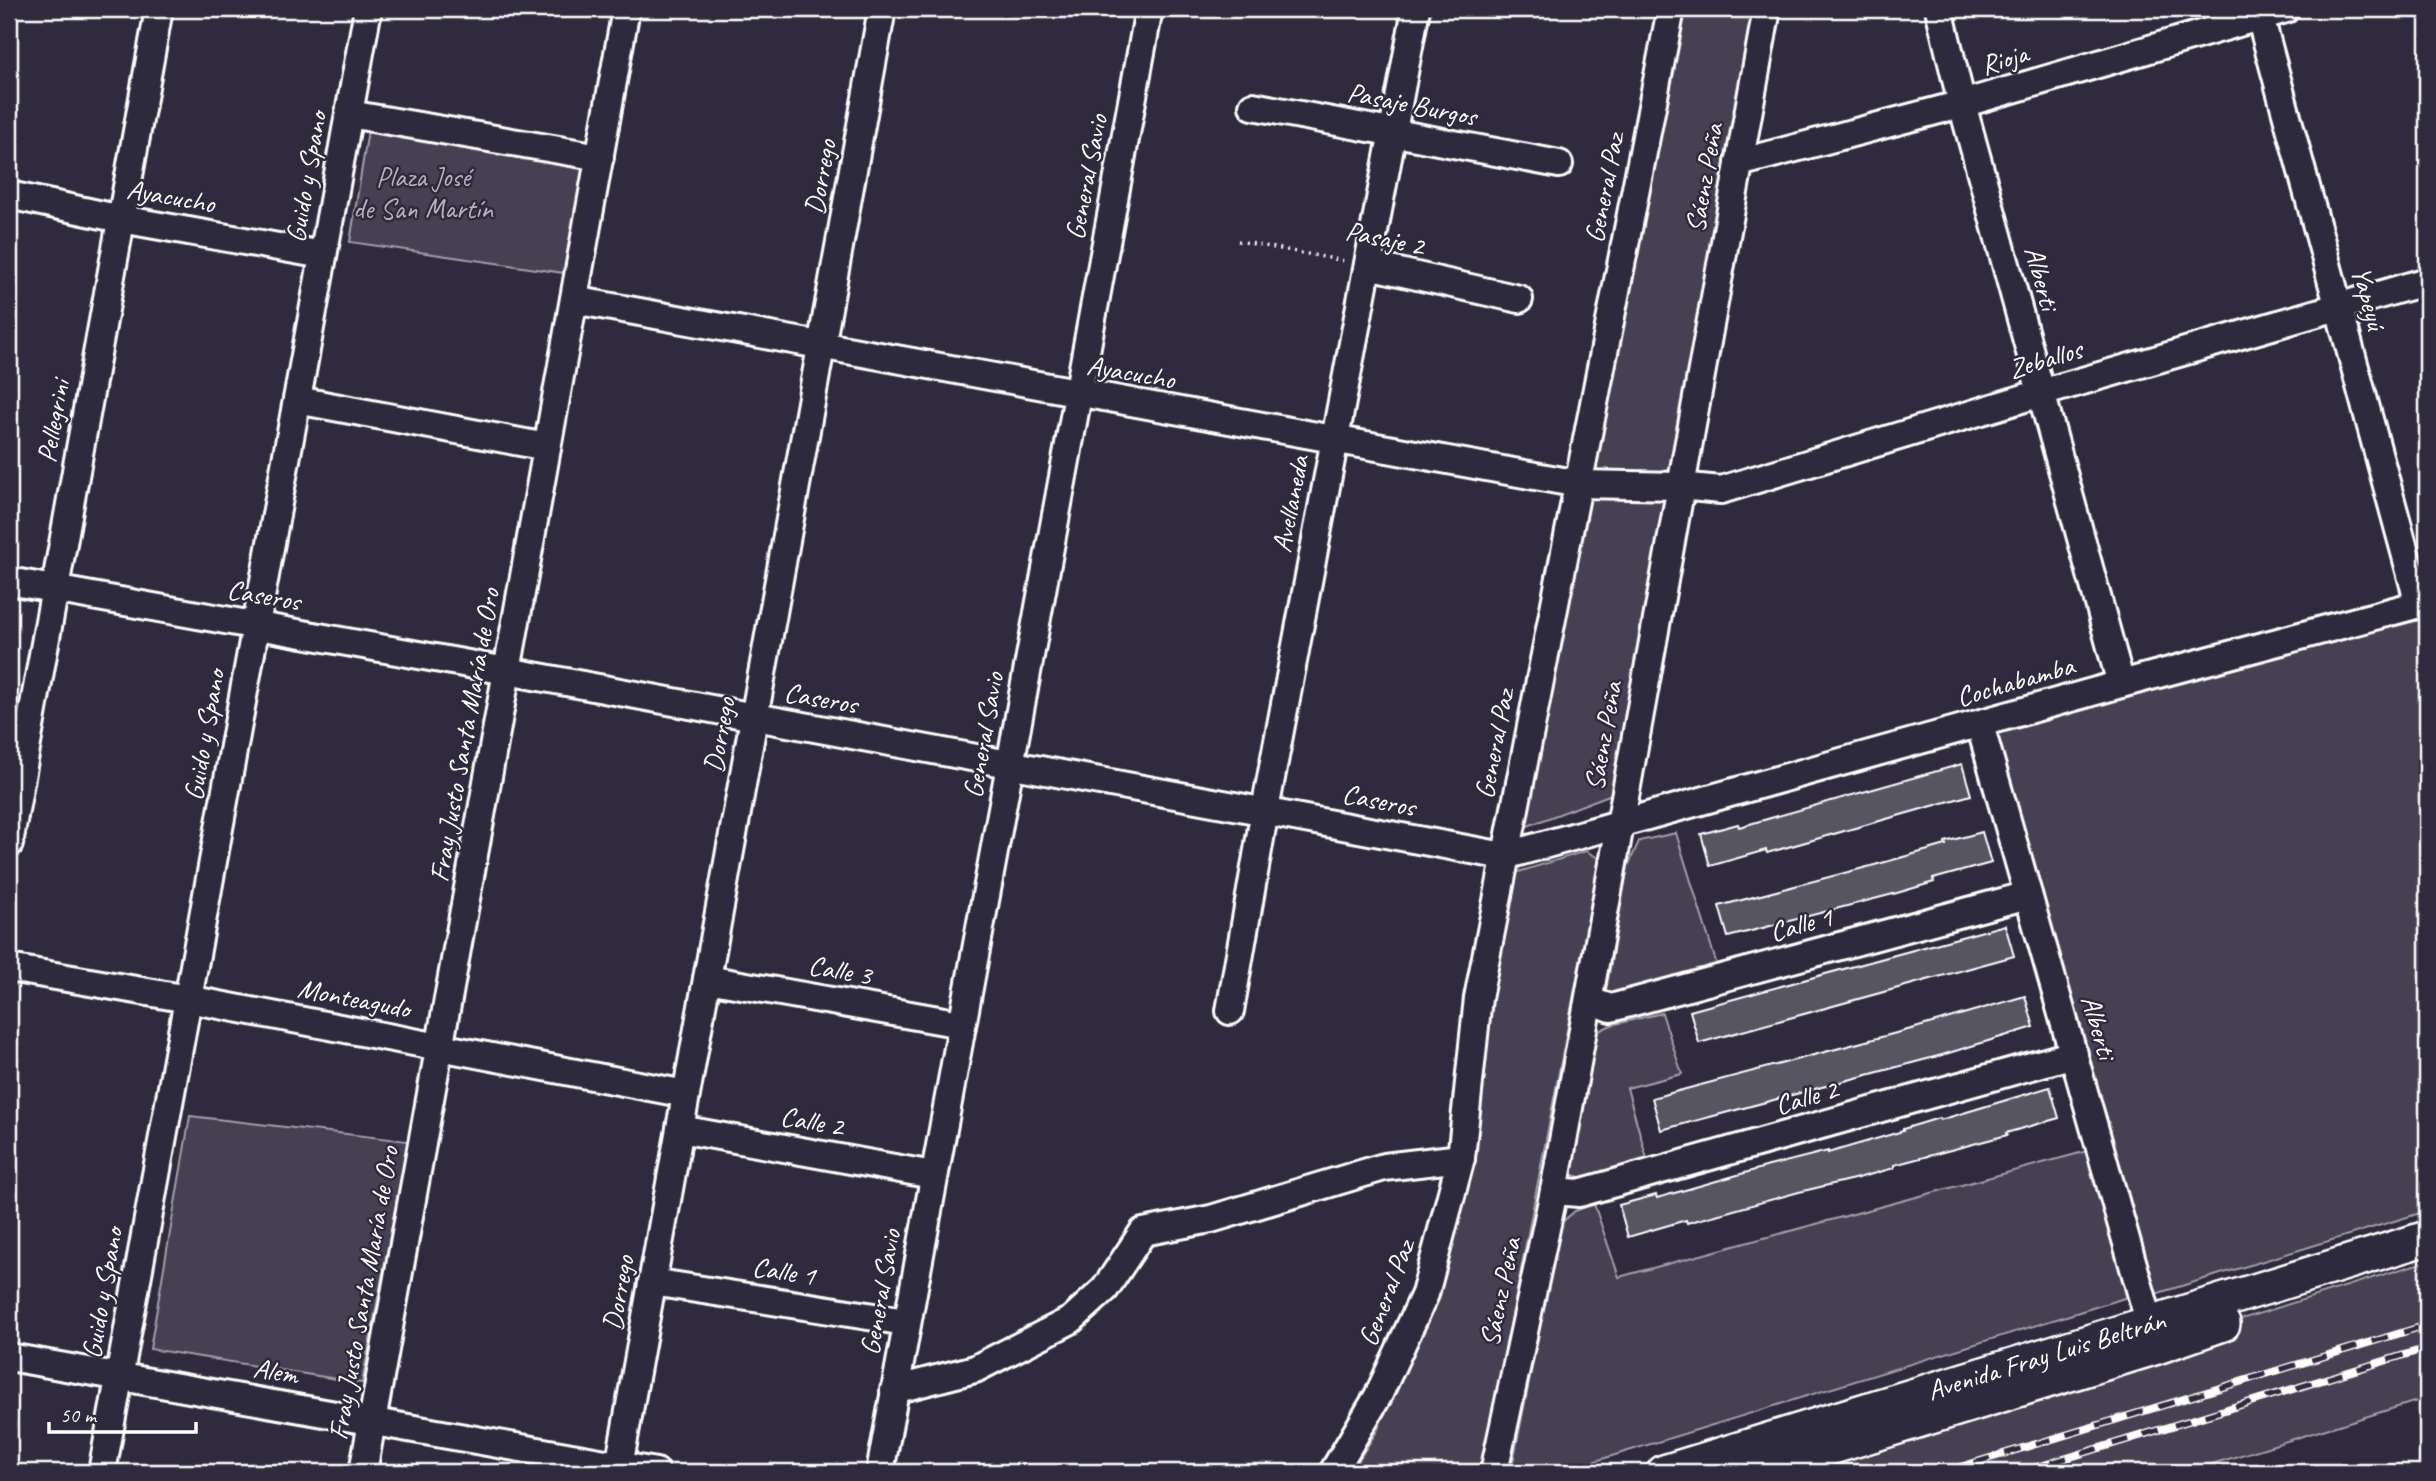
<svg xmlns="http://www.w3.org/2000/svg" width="2436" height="1481" font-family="Caveat,sans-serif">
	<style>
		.green { fill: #464152; stroke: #a2a0a8; stroke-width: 2 }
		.building { fill: #595564; stroke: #fff; stroke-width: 2 }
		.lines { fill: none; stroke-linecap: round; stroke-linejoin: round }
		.minor-casing { stroke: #fff; stroke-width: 32 }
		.major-casing { stroke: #fff; stroke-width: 38 }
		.path { stroke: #fff; stroke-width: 3.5; stroke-dasharray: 2 5; stroke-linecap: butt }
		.minor { stroke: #2f2a3d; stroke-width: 26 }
		.major { stroke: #2f2a3d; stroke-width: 33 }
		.rail-casing { stroke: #fff; stroke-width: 8 }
		.rail { stroke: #2f2a3d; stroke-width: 5; stroke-dasharray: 16; stroke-linecap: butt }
		.labels { text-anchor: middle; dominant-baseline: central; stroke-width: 5; stroke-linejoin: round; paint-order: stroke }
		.street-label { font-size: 28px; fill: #fff; stroke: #2f2a3d }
		.park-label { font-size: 28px; fill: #b5b3ba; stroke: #2f2a3d }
	</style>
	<rect width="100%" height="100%" fill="#2f2a3d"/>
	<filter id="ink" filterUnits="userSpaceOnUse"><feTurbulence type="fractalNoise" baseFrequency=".0143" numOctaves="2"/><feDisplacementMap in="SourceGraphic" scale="14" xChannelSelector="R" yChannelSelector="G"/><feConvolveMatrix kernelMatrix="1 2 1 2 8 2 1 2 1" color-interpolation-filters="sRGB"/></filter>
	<g filter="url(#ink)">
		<g class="green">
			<polygon points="1683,9 1756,9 1617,792 1520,829"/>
			<polygon points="369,124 592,160 571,274 350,242"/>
			<polygon points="2427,618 2427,1211 2152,1295 1992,731"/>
			<polygon points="1676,833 1717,965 1618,994 1606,991 1628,866 1639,841"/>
			<polygon points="1586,851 1600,859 1496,1400 1479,1472 1351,1472 1377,1431 1434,1299 1512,874"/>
			<polygon points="1662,1013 1682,1074 1627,1088 1647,1159 1583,1178 1573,1175 1571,1166 1597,1032 1611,1025"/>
			<polygon points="190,1116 408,1141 362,1383 150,1349"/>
			<polygon points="2091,1150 2131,1296 1560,1472 1511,1472 1561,1223 1575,1211 1594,1204 1619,1277"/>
			<polygon points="2427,1261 2427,1398 2186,1472 1752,1472"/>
		</g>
		<g class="building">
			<polygon points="1962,764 1971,795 1767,853 1766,850 1710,866 1701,834 1738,824 1739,827"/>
			<polygon points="1982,832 1991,863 1933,879 1934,882 1897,893 1728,937 1719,906 1871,866 1946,845 1945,842"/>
			<polygon points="2005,925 2014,956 1699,1043 1690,1011"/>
			<polygon points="2025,996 2034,1027 1942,1055 1661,1130 1652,1098 1915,1028"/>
			<polygon points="2050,1087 2059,1118 2006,1133 2007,1135 1894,1165 1894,1168 1858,1178 1799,1192 1687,1223 1686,1220 1628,1237 1619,1205 1656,1195 1657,1198 1769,1166 1828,1151 1828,1153 1903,1131 1903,1129 1939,1118 1940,1120"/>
		</g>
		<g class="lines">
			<g class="minor-casing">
				<g id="minor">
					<polyline points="1939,9 1962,104 2121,684"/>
					<polyline points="2258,9 2419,604"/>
					<polyline points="1253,106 1559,164"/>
					<polyline points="349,114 600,157"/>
					<polyline points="1739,163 1962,104 2286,9"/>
					<polyline points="9,195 121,219 323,255"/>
					<polyline points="1368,265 1519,299"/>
					<polyline points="574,300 1579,484 1680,486 1721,490 2041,393 2427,281"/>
					<polyline points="297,400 547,447"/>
					<polyline points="9,581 507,671 1504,856 2121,684 2427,602"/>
					<polyline points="1980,725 2155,1342"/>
					<polyline points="9,844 159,9"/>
					<polyline points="9,968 188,999 686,1094"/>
					<polyline points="707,979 961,1024"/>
					<polyline points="1590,1001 1611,1008 2028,895"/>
					<polyline points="1230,1011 1265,810 1416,9"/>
					<polyline points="680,1129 933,1175"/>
					<polyline points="1554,1191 1579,1193 2074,1054"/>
					<polyline points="652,1282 906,1322"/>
					<polyline points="9,1357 656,1472"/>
					<polyline points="894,1390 975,1369 1071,1320 1105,1289 1143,1232 1211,1219 1384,1167 1461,1158"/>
					<polyline points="102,1472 368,9"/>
					<polyline points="363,1472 626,9"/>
					<polyline points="618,1472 882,9"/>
					<polyline points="880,1472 1149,9"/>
					<polyline points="1333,1472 1378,1396 1425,1294 1461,1158 1478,998 1671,9"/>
					<polyline points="1494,1472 1554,1191 1767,9"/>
				</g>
			</g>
			<g class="major-casing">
				<g id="major">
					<polyline points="1664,1472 2427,1238"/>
					<polyline points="1752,1472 2157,1347 2223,1324"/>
				</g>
			</g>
			<polyline class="path" points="1238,241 1345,261"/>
			<use href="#minor" class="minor"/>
			<use href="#major" class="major"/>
			<g class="rail-casing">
				<g id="rail">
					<polyline points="1944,1472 2427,1325"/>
					<polyline points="2021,1472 2427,1348"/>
				</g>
			</g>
			<use href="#rail" class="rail"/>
		</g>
	</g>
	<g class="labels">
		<g class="street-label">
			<text transform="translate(2004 59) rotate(-17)">Rioja</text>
			<text transform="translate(1412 104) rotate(11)">Pasaje Burgos</text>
			<text transform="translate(306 177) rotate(-80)">Guido y Spano</text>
			<text transform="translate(820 177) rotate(-80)">Dorrego</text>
			<text transform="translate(1086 177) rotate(-79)">General Savio</text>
			<text transform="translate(1704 178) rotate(-80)">Sáenz Peña</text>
			<text transform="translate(1604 188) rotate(-79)">General Paz</text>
			<text transform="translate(171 196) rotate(10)">Ayacucho</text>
			<text transform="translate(1385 238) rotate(12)">Pasaje 2</text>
			<text transform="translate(2042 278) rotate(75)">Alberti</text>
			<text transform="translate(2369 298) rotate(75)">Yapeyú</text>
			<text transform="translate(2045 359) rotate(-17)">Zeballos</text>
			<text transform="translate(1131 372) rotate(10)">Ayacucho</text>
			<text transform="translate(53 421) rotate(-80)">Pellegrini</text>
			<text transform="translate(1290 504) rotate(-79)">Avellaneda</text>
			<text transform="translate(264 595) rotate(10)">Caseros</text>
			<text transform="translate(2015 681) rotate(-16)">Cochabamba</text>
			<text transform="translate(821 698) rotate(10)">Caseros</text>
			<text transform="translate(204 735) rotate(-80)">Guido y Spano</text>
			<text transform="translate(464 735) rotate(-80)">Fray Justo Santa María de Oro</text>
			<text transform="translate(719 735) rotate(-80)">Dorrego</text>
			<text transform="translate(983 735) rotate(-80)">General Savio</text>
			<text transform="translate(1603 736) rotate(-80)">Sáenz Peña</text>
			<text transform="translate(1494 744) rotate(-79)">General Paz</text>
			<text transform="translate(1379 800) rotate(11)">Caseros</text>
			<text transform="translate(1801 924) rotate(-15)">Calle 1</text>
			<text transform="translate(840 970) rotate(10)">Calle 3</text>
			<text transform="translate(354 998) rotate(11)">Monteagudo</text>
			<text transform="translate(2099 1027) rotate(74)">Alberti</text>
			<text transform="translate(1806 1097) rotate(-16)">Calle 2</text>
			<text transform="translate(812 1121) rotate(10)">Calle 2</text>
			<text transform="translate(784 1271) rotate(9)">Calle 1</text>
			<text transform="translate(880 1292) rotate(-80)">General Savio</text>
			<text transform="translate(1500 1292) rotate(-78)">Sáenz Peña</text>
			<text transform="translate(102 1293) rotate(-80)">Guido y Spano</text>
			<text transform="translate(363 1293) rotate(-80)">Fray Justo Santa María de Oro</text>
			<text transform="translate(618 1293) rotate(-80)">Dorrego</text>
			<text transform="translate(1386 1293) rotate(-69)">General Paz</text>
			<text transform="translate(2046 1355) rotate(-17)">Avenida Fray Luis Beltrán</text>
			<text transform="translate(276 1371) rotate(10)">Alem</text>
		</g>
		<g class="park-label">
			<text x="423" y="176">Plaza José<tspan x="423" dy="32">de San Martín</tspan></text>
		</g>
	</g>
	<rect width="2436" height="1481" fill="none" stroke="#2f2a3d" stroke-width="35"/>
	<rect x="18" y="18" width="2401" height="1446" fill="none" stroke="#fff" stroke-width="2.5" filter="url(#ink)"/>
	<path d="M49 1422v10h147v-10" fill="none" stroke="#ffffff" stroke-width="3.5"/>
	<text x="60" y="1422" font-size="21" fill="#ffffff" stroke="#2f2a3d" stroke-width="5" paint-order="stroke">50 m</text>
</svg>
